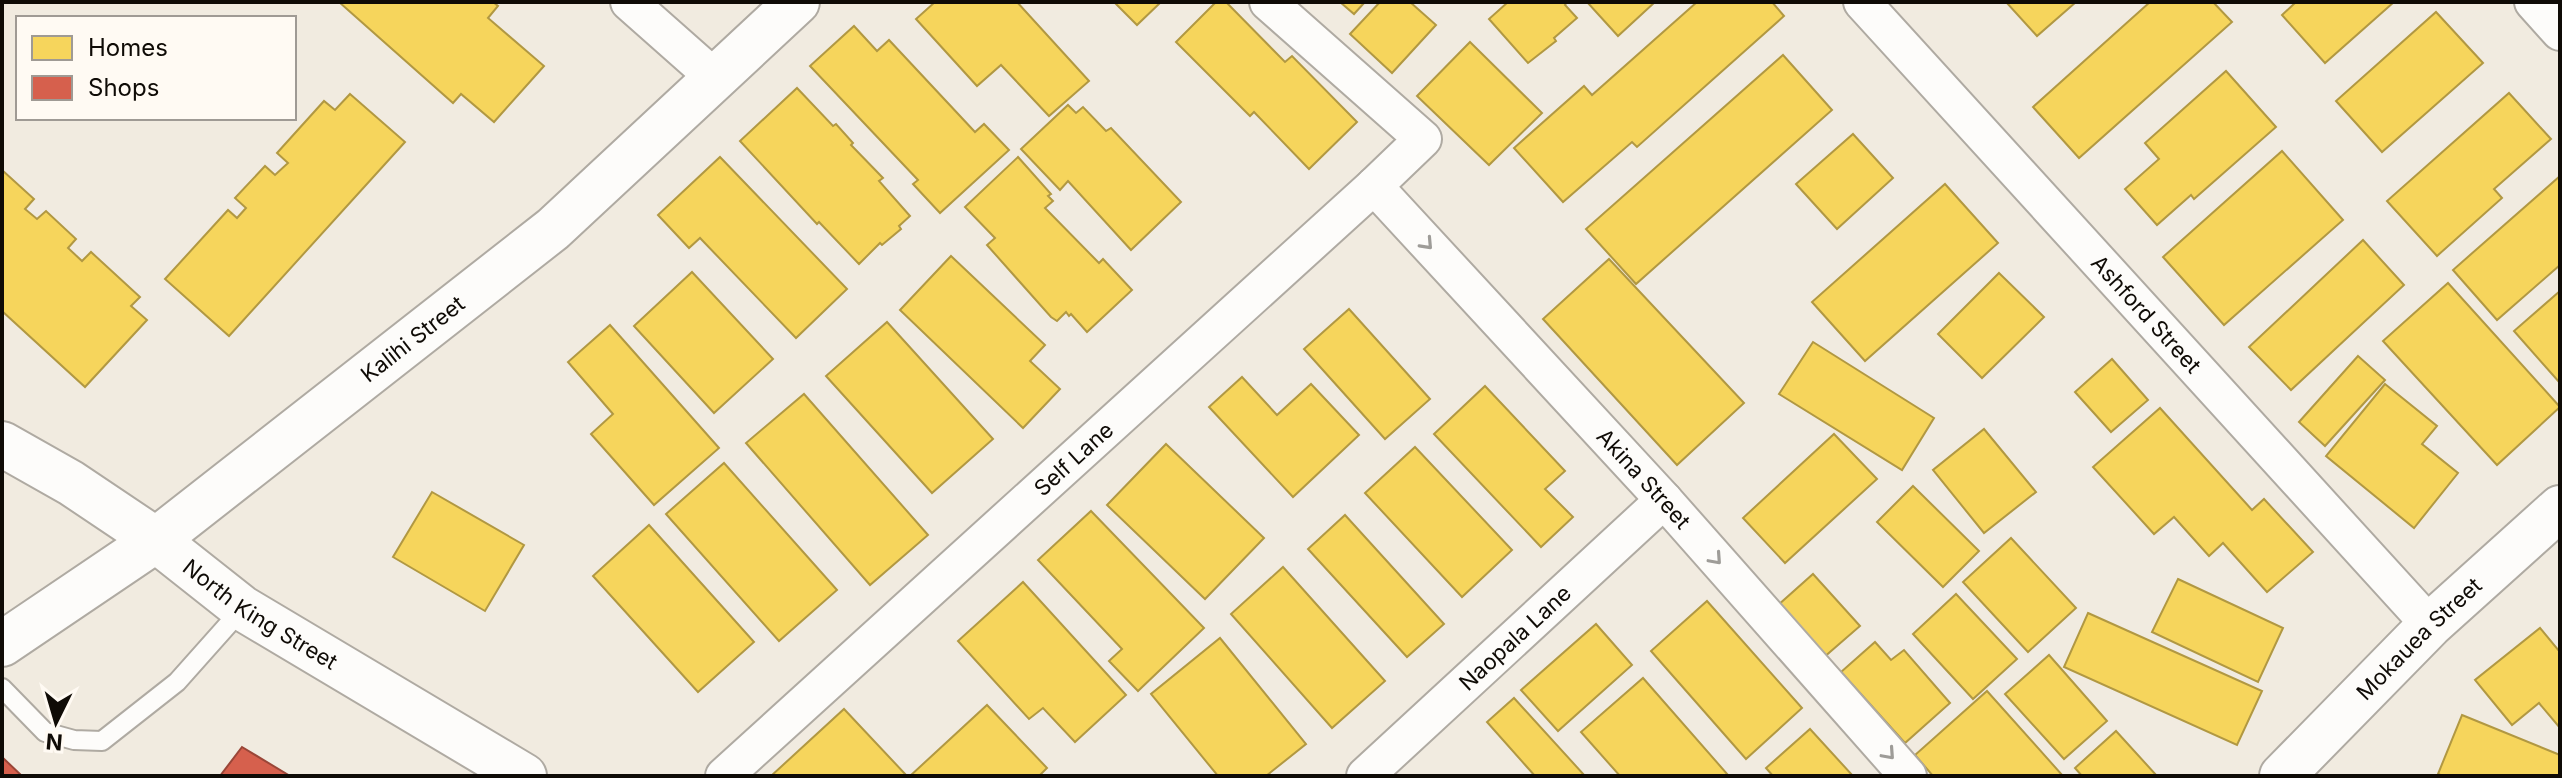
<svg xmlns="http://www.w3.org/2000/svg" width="2562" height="778" font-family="Inter,sans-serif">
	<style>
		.homes { fill: #f6d55c; stroke: #b19842; stroke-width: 2 }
		.shops { fill: #d6604d; stroke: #9a4638; stroke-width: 2 }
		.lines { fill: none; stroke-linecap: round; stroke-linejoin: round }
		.lane-casing { stroke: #afaaa2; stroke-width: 22 }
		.street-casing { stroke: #afaaa2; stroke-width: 40 }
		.secondary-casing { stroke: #afaaa2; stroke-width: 48 }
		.primary-casing { stroke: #afaaa2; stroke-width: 48 }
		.lane { stroke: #fdfcfa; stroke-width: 18 }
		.street { stroke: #fdfcfa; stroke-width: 36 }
		.secondary { stroke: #fdfcfa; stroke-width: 44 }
		.primary { stroke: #fdfcfa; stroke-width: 44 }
		.oneway { stroke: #9e9c98 }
		.labels { text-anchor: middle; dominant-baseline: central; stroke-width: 8; stroke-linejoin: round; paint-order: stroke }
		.street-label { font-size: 22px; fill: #0f0b06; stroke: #fffaf3 }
	</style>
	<rect width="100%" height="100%" fill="#f1ebe0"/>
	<g class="homes">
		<polygon points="339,2 493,2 498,6 488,18 544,66 494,122 461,94 453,103"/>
		<polygon points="935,2 1017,2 1089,81 1049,116 1001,65 977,86 916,19"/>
		<polygon points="1114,2 1161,2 1137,25"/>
		<polygon points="1216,2 1226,2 1285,62 1292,56 1357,122 1309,169 1254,112 1250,116 1176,42"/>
		<polygon points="1340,2 1365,2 1354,14"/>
		<polygon points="1380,2 1410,2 1436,25 1392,73 1350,34"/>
		<polygon points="1508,2 1567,2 1565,5 1577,18 1554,38 1556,41 1528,63 1489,19"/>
		<polygon points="1587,2 1655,2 1618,36"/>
		<polygon points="1697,2 1772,2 1784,16 1637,147 1632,142 1563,202 1514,148 1584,86 1592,95"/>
		<polygon points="2006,2 2076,2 2037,36"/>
		<polygon points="2150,2 2213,2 2232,22 2079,158 2033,107"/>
		<polygon points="2296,2 2394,2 2325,63 2282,15"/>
		<polygon points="2436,12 2483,63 2382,152 2336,101"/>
		<polygon points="854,26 877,51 889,40 975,132 984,124 1009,150 940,213 913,184 918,180 810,66"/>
		<polygon points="1470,42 1542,113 1489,165 1417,96"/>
		<polygon points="1783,55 1832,110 1636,284 1586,229"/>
		<polygon points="2226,71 2276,127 2194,199 2191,195 2157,225 2125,189 2159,159 2145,143"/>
		<polygon points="797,88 833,126 836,124 853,143 851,145 883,178 879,181 910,216 899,226 901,229 882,245 880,243 859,264 819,222 817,224 740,141"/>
		<polygon points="2509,93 2551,139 2494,189 2502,198 2437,256 2387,201"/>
		<polygon points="350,94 405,142 229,336 165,279 228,210 237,218 246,208 235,198 265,166 275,175 288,163 277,153 324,101 335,110"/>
		<polygon points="1068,105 1076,113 1083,107 1106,131 1111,128 1181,202 1131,250 1068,181 1060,190 1021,149"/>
		<polygon points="1853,134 1893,178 1837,229 1796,184"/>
		<polygon points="2282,151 2343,220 2224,325 2163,257"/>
		<polygon points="720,157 847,289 796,338 700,238 689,248 658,215"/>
		<polygon points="1018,157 1051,194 1048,196 1053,201 1045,208 1099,263 1103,259 1132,290 1087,332 1071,314 1069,316 1066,312 1057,321 1051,317 987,245 995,238 965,207"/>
		<polygon points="2,170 34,199 25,209 37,219 46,211 76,239 68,248 82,261 91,252 140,297 131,306 147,320 85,387 2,311"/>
		<polygon points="2560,176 2560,265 2497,320 2453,270"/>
		<polygon points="1945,184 1998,243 1865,361 1812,302"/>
		<polygon points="2363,240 2404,285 2291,390 2249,347"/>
		<polygon points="951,256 1045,345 1030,361 1060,389 1023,428 900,310"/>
		<polygon points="1609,259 1744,403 1677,465 1543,319"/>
		<polygon points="692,272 773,359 714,413 634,326"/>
		<polygon points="1999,273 2044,317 1982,378 1938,334"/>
		<polygon points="2448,283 2560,407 2497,465 2383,341"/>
		<polygon points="2560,291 2560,383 2514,331"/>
		<polygon points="1349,309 1430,399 1385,439 1304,349"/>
		<polygon points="887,322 993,439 932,493 826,376"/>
		<polygon points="610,325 719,448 654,505 591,434 613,414 568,362"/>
		<polygon points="1813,342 1934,418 1902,470 1779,394"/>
		<polygon points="2358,356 2385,380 2325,446 2299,422"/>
		<polygon points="2112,359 2148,400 2111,432 2075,392"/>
		<polygon points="1242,377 1277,415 1311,384 1359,435 1293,497 1209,407"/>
		<polygon points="2385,384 2437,426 2422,444 2458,473 2414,528 2326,456"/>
		<polygon points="1485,386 1565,471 1545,489 1573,517 1541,547 1434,434"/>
		<polygon points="804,394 928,535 870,585 746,443"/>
		<polygon points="2160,408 2252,510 2264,499 2313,552 2267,592 2223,543 2209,556 2174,517 2154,534 2093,467"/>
		<polygon points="1984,429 2036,492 1984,533 1933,470"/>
		<polygon points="1834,434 1877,479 1785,563 1743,518"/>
		<polygon points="1166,444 1264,538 1205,599 1107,505"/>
		<polygon points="1415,447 1512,550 1462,597 1365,493"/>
		<polygon points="724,463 837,590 779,641 666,514"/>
		<polygon points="1913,486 1979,551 1943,587 1877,522"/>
		<polygon points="432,492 524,545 485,611 393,557"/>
		<polygon points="1091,511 1204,628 1138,691 1109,661 1122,649 1038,560"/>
		<polygon points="1345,515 1444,624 1407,657 1308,549"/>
		<polygon points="649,525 754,642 698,692 593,576"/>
		<polygon points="2011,538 2076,608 2028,652 1963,582"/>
		<polygon points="1283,567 1385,681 1332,728 1231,614"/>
		<polygon points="1813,574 1860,626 1823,658 1777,606"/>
		<polygon points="2178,579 2283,628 2258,682 2152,632"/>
		<polygon points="1023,582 1126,695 1075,742 1043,708 1029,719 958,641"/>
		<polygon points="1956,594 2017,659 1973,699 1913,634"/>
		<polygon points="1707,601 1802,708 1746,759 1651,651"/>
		<polygon points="2088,613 2262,691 2237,745 2064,667"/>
		<polygon points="1596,624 1632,665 1558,731 1521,690"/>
		<polygon points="2540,628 2560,652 2560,728 2539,703 2512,725 2475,680"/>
		<polygon points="1220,638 1306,744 1266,776 1218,776 1151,694"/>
		<polygon points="1875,642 1891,660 1904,650 1950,703 1905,743 1841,672"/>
		<polygon points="2049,655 2107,721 2064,759 2005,694"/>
		<polygon points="1643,678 1728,775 1620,776 1581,732"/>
		<polygon points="1987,691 2063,776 1933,776 1915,755"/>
		<polygon points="1514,698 1585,776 1535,776 1487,722"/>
		<polygon points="987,705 1047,768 1039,776 910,776"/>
		<polygon points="844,709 907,776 771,776"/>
		<polygon points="2462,715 2560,755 2560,776 2443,776 2438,774"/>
		<polygon points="1810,729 1853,776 1773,776 1766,768"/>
		<polygon points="2116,731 2157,776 2082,776 2075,768"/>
	</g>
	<g class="shops">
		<polygon points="242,747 290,776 220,776"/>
		<polygon points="2,757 22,776 2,776"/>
	</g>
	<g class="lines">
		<g class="lane-casing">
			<polyline id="lane" points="2,688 45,732 74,740 102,741 177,682 242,609"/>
		</g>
		<g class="street-casing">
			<g id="street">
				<polyline points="629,2 716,79"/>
				<path id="s1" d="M 1862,2 L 2430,625"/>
				<polyline points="2533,2 2560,32"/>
				<path id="s2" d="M 1374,186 L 1664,500 L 1908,776"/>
				<path id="s3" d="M 724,776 L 1374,186 L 1423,139 L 1268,2"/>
				<path id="s4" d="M 1365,776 L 1664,500"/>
			</g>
		</g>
		<g class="secondary-casing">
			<g id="secondary">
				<path id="s5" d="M 156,540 L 553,229 L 797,2"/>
				<path id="s6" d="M 2282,776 L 2430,625 L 2560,508"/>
			</g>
		</g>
		<g class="primary-casing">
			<g id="primary">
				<path id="s7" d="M 2,444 L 71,483 L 156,540 L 242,608 L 524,776"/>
				<polyline points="2,644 156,540"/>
			</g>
		</g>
		<use href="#lane" class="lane"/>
		<use href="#street" class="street"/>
		<use href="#secondary" class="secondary"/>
		<use href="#primary" class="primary"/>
	</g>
	<defs><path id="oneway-chevron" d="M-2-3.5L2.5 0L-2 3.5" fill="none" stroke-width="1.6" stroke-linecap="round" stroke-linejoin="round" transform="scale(2)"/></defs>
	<g class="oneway">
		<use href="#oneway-chevron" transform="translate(1427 244) rotate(47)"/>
		<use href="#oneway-chevron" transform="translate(1716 559) rotate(48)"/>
		<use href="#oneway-chevron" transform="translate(1889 754) rotate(48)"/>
	</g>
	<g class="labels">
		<g class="street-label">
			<text stroke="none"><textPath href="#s1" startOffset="422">Ashford Street</textPath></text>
			<text stroke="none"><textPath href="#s5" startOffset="326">Kalihi Street</textPath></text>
			<text stroke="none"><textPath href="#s3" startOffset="472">Self Lane</textPath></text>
			<text stroke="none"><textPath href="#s2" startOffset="398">Akina Street</textPath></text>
			<text stroke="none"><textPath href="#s7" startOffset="310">North King Street</textPath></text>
			<text stroke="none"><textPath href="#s4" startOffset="204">Naopala Lane</textPath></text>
			<text stroke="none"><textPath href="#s6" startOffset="194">Mokauea Street</textPath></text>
		</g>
	</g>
	<rect width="2562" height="778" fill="none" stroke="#0f0b06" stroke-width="8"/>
	<rect x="16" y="16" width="280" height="104" fill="#fffaf3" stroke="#9f9a94" stroke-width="2"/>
	<rect x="32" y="36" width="40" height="24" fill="#f6d55c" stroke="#9f9a94" stroke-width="2"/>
	<text x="88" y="56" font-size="24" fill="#0f0b06">Homes</text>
	<rect x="32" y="76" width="40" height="24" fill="#d6604d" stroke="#9f9a94" stroke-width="2"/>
	<text x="88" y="96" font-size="24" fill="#0f0b06">Shops</text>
	<g transform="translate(56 722) rotate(185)" stroke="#fffaf3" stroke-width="6" paint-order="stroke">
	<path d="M0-6L14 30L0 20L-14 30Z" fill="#0f0b06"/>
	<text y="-12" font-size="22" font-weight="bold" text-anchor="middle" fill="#0f0b06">N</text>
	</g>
</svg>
